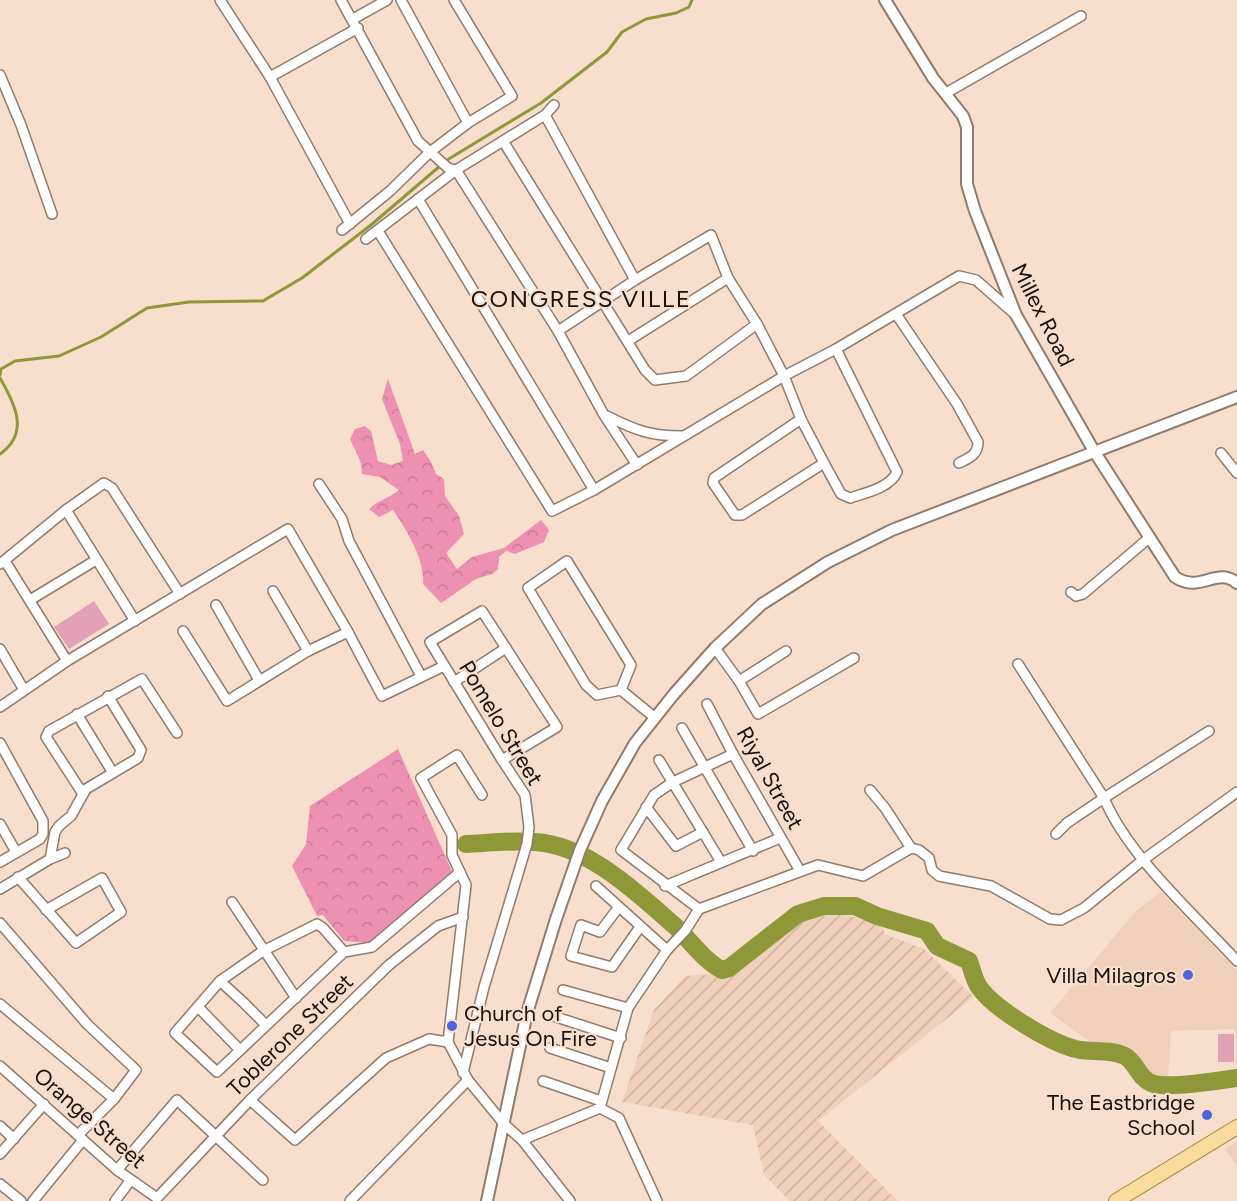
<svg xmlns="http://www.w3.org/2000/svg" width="1237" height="1201" font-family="Figtree,sans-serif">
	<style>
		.built { fill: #f0d0bb }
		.industrial { fill: url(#industrial-furrows) }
		.forest { fill: url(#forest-crowns) }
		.park { fill: #e2a1b7 }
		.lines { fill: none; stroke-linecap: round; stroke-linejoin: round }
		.stream { stroke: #8f9839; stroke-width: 3 }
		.river { stroke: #8f9839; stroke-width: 18 }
		.minor-casing { stroke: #917b6c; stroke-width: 12 }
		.tertiary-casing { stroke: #917b6c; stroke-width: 14 }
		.primary-casing { stroke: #a8863e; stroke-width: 16 }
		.minor { stroke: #fff; stroke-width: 9 }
		.tertiary { stroke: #fff; stroke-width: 10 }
		.primary { stroke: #f9dc9b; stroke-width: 14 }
		.poi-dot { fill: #4a66da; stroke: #f7decd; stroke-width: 2 }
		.labels { text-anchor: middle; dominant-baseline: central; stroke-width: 4.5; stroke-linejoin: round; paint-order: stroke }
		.street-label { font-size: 22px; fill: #1a110c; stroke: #f7decd }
		.poi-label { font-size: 22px; fill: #1a110c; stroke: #f7decd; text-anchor: end }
		.neighbourhood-label { font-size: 24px; letter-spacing: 1.5px; fill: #1a110c; stroke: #f7decd }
	</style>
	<defs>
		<pattern id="industrial-furrows" width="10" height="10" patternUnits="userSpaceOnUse" patternTransform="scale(1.5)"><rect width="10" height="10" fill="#f0d0bb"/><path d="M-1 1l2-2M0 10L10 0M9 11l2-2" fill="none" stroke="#cdb2a0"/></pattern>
		<pattern id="forest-crowns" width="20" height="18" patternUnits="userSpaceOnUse" patternTransform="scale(1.5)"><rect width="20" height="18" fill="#ed90b1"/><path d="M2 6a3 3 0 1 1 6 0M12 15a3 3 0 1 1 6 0" fill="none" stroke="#cb7b97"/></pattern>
	</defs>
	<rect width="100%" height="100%" fill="#f7decd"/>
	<g class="built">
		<polygon points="1161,892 1237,971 1237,1036 1234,1029 1171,1031 1168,1081 1147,1079 1129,1053 1089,1041 1050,1013 1136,911"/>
		<polygon points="1237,1141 1237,1166 1225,1149"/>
	</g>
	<polygon class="industrial" points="837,914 880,921 885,934 924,949 974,997 818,1121 898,1201 790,1201 764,1175 753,1125 622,1102 654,1010 685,976 730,973 804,918"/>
	<g class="forest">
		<path d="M 388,379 L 415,454 L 423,450 L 431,462 L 436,474 L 444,479 L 445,496 L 459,516 L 464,534 L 446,553 L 457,569 L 472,557 L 504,548 L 541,520 L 549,530 L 544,542 L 515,554 L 506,551 L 499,557 L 498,569 L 492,574 L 476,579 L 441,603 L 423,584 C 425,559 407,531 393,510 L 379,517 L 369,509 C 378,500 390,498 399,490 L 380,477 L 362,474 C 362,459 356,453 350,439 L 355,429 L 365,426 L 371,431 L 378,461 L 391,465 L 403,461 L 400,444 L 382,399 Z"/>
		<polygon points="398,749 454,876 370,943 344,941 323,915 317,916 292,866 306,844 310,806"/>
	</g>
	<g class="park">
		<polygon points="94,601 109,624 69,649 54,627"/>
		<rect x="1218" y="1034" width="16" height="28"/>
	</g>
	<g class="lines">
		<g class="stream">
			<polyline points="0,375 1,369 15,361 59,356 101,337 147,308 189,302 263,301 302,278 371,225 447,160 541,103 607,52 622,32 646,19 676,13 689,7 692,0"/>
			<path d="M 0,378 C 15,404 30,433 0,454"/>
		</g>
		<path class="river" d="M 466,844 C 488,843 512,840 535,842 C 588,845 637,893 675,926 C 690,940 703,960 722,970 L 729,968 L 798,914 L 824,906 L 855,906 L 877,916 L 927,931 L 937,946 L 969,961 C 972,969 974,980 979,987 C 994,1009 1053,1045 1080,1050 C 1096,1052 1109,1049 1125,1056 C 1137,1063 1139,1080 1154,1084 C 1170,1088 1219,1081 1237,1078"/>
		<g class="minor-casing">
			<g id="minor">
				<polyline points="220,0 270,77 350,224"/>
				<polyline points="341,0 418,141 448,168 456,170 558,331 604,415 637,465"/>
				<polyline points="401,0 468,123"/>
				<polyline points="353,19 387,0"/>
				<polyline points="0,75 21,125 52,214"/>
				<polyline points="270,77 358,28"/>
				<polyline points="946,93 1081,16"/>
				<polyline points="545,115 635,280"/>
				<polyline points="503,141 645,370 655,380 686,376 757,324"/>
				<polyline points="418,199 594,490"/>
				<polyline points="342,230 390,191 430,152 468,123 512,96 454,0"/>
				<polyline points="378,231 552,511 594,490 784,376 836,349 959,276 976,280 1016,315"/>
				<polyline points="366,239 456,170 545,115 554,105"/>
				<path d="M 896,314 L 957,404 L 978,442 C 978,455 969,458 959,463"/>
				<path d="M 558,331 L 635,280 L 711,235 L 728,278 L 757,324 L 784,376 L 801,419 L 824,463 L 841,494 L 850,498 C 865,493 890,488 897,472 L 836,349"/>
				<polyline points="628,341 728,278"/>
				<path d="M 607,416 C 635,430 650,436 682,436"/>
				<polyline points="801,419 714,478 713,483 735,515 742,515 824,463"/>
				<polyline points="1221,453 1237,473"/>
				<polyline points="319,484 342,519 349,541 421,676"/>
				<polyline points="66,510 135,621"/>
				<polyline points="5,561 67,661"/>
				<polyline points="0,564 66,510 104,483 112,488 180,594"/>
				<polyline points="273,591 308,651"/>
				<polyline points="1071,592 1076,596 1083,594 1149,538"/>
				<polyline points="30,600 96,560"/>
				<polyline points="216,605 259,680"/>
				<polyline points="183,631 227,701 308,651 348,632"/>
				<polyline points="715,648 739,681 758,714 854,658"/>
				<polyline points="0,649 24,690"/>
				<polyline points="1018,664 1104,798 1209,731"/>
				<polyline points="739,681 786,651"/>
				<polyline points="454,682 506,648"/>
				<polyline points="621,690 631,665 567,561 528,588 586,685 597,695 621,690 654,717"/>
				<polyline points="707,704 733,754 800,871"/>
				<polyline points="0,707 67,661 288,529 348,632 382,696 444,666"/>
				<polyline points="77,714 113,773"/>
				<polyline points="682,728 753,851"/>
				<polyline points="0,743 43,821 43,834 40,839 0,862"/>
				<polyline points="659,760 721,862"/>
				<polyline points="870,790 885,808 911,848"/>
				<polyline points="83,794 46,737 49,731 142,679 177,733"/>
				<polyline points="646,807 676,846 703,832"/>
				<polyline points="0,824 16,852"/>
				<path d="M 1056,834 L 1067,823 L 1104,798 C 1128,856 1194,914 1237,961"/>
				<polyline points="50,859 55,832 59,826 71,816 86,789 138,758 141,750 108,696"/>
				<polyline points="18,877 76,943 121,912 102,878 46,910"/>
				<polyline points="596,886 667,950"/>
				<polyline points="665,886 780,838"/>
				<polyline points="0,889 50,859 65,853"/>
				<polyline points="232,902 296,998"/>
				<polyline points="618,908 600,932 581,925 571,956 612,967 640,927"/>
				<polyline points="699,909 818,865 863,876 911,848 919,850 929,858 932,870 939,876 991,886 1050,919 1061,920 1084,908 1143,860 1237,792"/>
				<polyline points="699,909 621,850 654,795 673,782 733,754"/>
				<polyline points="0,923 87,1024 136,1070 114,1099 78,1135"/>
				<polyline points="344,952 217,1072 175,1033 220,981 263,951 317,924 323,928 344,952 372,947 460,872"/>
				<polyline points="220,981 243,1002 266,1025"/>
				<polyline points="563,990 628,1008"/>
				<polyline points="0,1004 114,1099"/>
				<polyline points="198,1007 240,1050"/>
				<polyline points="556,1017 621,1038"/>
				<polyline points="448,1042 466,885 452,855 452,835 421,778 457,755 482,795"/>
				<polyline points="448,1042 468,1080 504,1124 522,1140 570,1201"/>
				<polyline points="550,1048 611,1068"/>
				<polyline points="0,1066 117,1170 157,1198 250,1100 389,965 438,926 463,917"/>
				<polyline points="463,1073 484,987 527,844 529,827 525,795 502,760 430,642 482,611 557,727 502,760"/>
				<polyline points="543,1081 601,1101"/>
				<polyline points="250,1100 295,1140 386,1058 429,1039 448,1042"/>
				<polyline points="600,1108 628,1008 667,950 685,931 699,909"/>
				<polyline points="600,1108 619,1118 657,1201"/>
				<polyline points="0,1126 14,1139"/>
				<polyline points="522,1140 600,1108"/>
				<polyline points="0,1154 44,1104"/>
				<polyline points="117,1170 177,1100 263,1180"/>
				<polyline points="0,1184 21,1201"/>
				<polyline points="33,1201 83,1140"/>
				<polyline points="115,1201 130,1181"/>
				<polyline points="350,1201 468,1080"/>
			</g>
		</g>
		<g class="tertiary-casing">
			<g id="tertiary">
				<path d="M 885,0 L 933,78 L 963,116 L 967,127 L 967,184 L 975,211 L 1016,315 L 1094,451 L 1175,577 C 1201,594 1216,566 1237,583"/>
				<polyline points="487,1201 527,1013 556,919 580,850 602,801 635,743 674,694 715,648 762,604 828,562 892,530 1237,397"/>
			</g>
		</g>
		<g class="primary-casing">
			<polyline id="primary" points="1116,1201 1237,1127"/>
		</g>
		<use href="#minor" class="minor"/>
		<use href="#tertiary" class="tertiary"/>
		<use href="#primary" class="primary"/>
	</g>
	<g class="poi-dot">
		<circle cx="1188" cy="975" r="6"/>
		<circle cx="452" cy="1026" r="6"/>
		<circle cx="1207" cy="1115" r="6"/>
	</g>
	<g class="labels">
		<g class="street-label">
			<text transform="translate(1043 315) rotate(63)">Millex Road</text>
			<text transform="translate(501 723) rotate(59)">Pomelo Street</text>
			<text transform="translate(770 778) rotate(61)">Riyal Street</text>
			<text transform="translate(290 1035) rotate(-44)">Toblerone Street</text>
			<text transform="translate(90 1118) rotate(41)">Orange Street</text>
		</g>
		<g class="poi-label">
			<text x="1176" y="975">Villa Milagros</text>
			<text x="464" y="1013" text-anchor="start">Church of<tspan x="464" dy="25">Jesus On Fire</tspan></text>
			<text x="1195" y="1102">The Eastbridge<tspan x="1195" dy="25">School</tspan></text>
		</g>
		<g class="neighbourhood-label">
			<text x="581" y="298">CONGRESS VILLE</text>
		</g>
	</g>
</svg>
